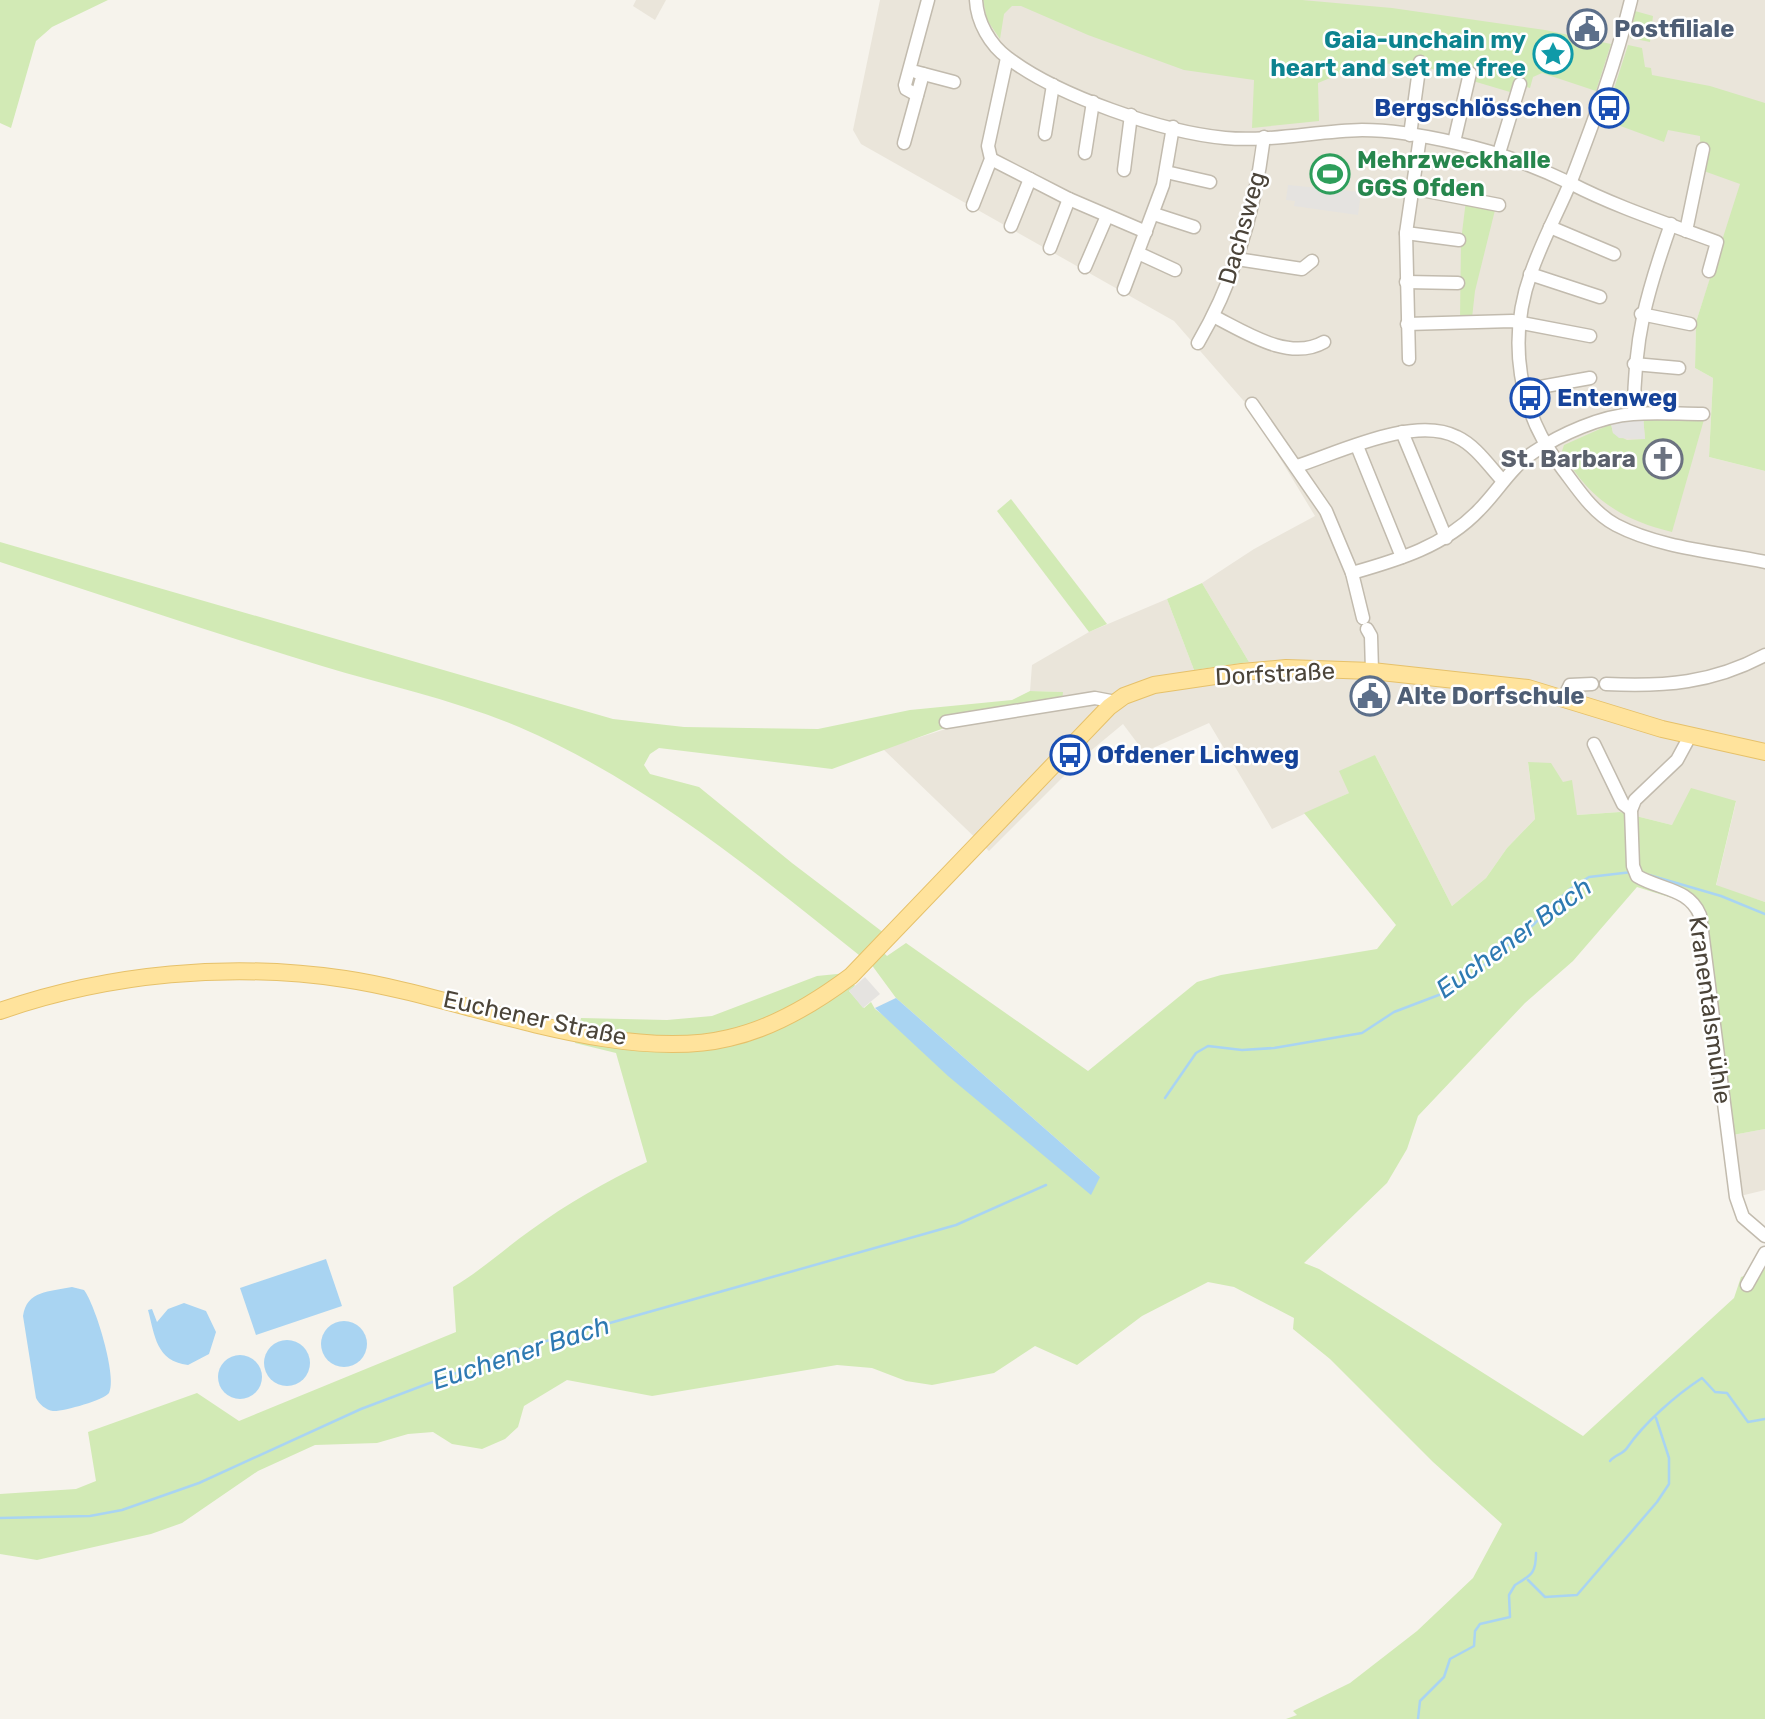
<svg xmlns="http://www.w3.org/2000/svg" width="1765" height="1719" font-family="Rubik,sans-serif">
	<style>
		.residential { fill: #eae5da }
		.green { fill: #d2eab5 }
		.parking { fill: #e5e3e0 }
		.water { fill: #a9d4f2 }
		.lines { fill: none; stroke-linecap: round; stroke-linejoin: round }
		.stream { stroke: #a9d4f2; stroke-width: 2.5 }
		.minor-casing { stroke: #c2bbae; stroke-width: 15 }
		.major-casing { stroke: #e6c16a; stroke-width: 18 }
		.minor { stroke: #fff; stroke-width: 12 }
		.major { stroke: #ffe39c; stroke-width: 16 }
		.labels { text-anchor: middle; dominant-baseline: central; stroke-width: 5; stroke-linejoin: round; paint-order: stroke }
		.service-label { font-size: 24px; font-weight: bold; fill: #4e5e75; stroke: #fff; text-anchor: start }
		.culture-label { font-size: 24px; font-weight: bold; fill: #0d838f; stroke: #fff; text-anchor: end }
		.transit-label { font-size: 24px; font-weight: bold; fill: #164399; stroke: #fff; text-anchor: start }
		.leisure-label { font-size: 24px; font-weight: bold; fill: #27864d; stroke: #fff; text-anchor: start }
		.street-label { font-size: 24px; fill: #4b4439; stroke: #fff }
		.worship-label { font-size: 24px; font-weight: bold; fill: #5b616d; stroke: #fff; text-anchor: end }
		.water-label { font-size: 26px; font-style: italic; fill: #2e7ab2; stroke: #fff }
	</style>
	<rect width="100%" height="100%" fill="#f6f3ec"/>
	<g class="residential">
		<polygon points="636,0 666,0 655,20 633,6"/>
		<polygon points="880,0 1765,0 1765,112 1696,322 1695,368 1713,378 1709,457 1765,471 1765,902 1716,886 1736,802 1672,825 1620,812 1577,815 1563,782 1528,763 1535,819 1507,848 1486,878 1452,906 1375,755 1349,793 1272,829 1209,723 1144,752 1123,724 1082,758 989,851 883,749 1062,692 1030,691 1032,665 1089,632 1167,599 1194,670 1249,662 1202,583 1254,549 1315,516 1249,407 1174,321 861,144 853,130"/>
		<polygon points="1765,1129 1765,1190 1732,1198 1722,1137"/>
	</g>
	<g class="green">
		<polygon points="0,0 108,0 52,27 36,41 11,128 0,123"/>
		<polygon points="983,0 1302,0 1392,8 1545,30 1611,44 1596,91 1542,73 1533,77 1530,88 1513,83 1510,92 1419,65 1398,64 1366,63 1318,83 1319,121 1252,128 1254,80 1184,70 1088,35 1021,6 1012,6 1004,14 1000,39 987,20"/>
		<polygon points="1635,11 1653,16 1650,42 1630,38"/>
		<polygon points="1628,45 1642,48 1645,67 1651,68 1652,75 1710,86 1765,103 1765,471 1709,457 1713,378 1695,368 1696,322 1740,184 1701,170 1700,136 1668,130 1664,142 1604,120"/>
		<polygon points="1466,200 1496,206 1475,291 1472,318 1460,319 1461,241"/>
		<path d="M 1643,416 L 1705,416 L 1672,532 C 1622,520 1587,498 1562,451 L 1564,445 L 1611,424 L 1613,433 L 1627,440 L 1645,439 Z"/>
		<polygon points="1011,499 1107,624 1089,632 997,511"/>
		<path d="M 0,542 L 613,719 L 684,727 L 818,729 L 910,710 L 1012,700 L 1030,691 L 1063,692 L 1061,710 L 947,727 L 832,769 L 659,748 L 650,754 L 644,765 L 650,774 L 699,787 L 792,863 L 884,933 L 864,959 C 756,873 647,782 519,727 C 455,700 388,686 322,666 C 214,633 107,597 0,562 Z"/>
		<polygon points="1202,583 1249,662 1194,670 1167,599"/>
		<path d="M 1375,755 L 1452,906 L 1486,878 L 1507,848 L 1535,819 L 1528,762 L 1551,763 L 1563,782 L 1572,780 L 1577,815 L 1620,812 L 1672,825 L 1691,788 L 1736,801 L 1716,885 L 1765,902 L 1765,1129 L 1722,1137 L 1696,918 L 1688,903 L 1637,887 L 1573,961 L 1525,1003 L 1418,1116 L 1407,1149 L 1387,1183 L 1304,1263 L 1319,1269 L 1583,1436 L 1734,1298 L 1741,1277 L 1765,1269 L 1765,1719 L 1286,1719 L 1297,1715 L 1293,1711 L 1350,1683 L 1417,1631 L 1473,1578 L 1502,1524 L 1433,1462 L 1330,1359 L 1293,1329 L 1294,1318 L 1234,1287 L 1208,1282 L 1142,1316 L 1077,1365 L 1035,1346 L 994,1373 L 932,1385 L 906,1381 L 872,1368 L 837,1365 L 652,1396 L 567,1380 L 524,1406 L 518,1427 L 505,1439 L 482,1449 L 452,1444 L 433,1432 L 408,1434 L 377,1443 L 315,1445 L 258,1471 L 182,1523 L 151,1534 L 37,1560 L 0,1554 L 0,1494 L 76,1489 L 96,1481 L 88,1432 L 197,1393 L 239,1421 L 456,1332 L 453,1287 C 482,1270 504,1249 531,1230 C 568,1203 605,1182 647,1162 L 616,1053 L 575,1043 L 581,1018 L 667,1020 L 712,1016 L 817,976 L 847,973 L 855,986 L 849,991 L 864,1008 L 871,1002 L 875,1009 L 1100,1177 L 896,998 L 871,964 L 883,952 L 887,956 L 906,943 L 1088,1071 L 1197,982 L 1221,975 L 1377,949 L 1396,925 L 1304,813 L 1349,793 L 1339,771 Z"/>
	</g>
	<g class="parking">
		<polygon points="1288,185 1361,192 1358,215 1294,206 1295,201 1286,200"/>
		<polygon points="1643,416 1645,439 1619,438 1613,433 1610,419"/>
		<polygon points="865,977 880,994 863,1008 849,991"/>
	</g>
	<g class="water">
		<polygon points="896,998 1100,1177 1091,1195 948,1076 875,1008"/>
		<polygon points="326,1259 342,1306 256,1335 240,1288"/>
		<path d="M 72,1287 L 84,1290 C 95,1304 118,1378 109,1393 C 104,1400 62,1412 53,1411 C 46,1410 39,1404 36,1398 L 23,1316 C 27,1290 49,1292 72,1287 Z"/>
		<path d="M 184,1303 L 206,1311 L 216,1332 L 209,1354 L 188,1365 C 156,1361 155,1336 148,1310 L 152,1309 L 157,1322 L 168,1309 Z"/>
		<circle cx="344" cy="1344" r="23"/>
		<circle cx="287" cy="1363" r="23"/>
		<circle cx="240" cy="1377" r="22"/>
	</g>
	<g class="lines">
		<g class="stream">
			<polyline points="1649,875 1721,896 1765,914"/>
			<polyline points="1165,1098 1196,1053 1208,1046 1242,1050 1274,1048 1362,1033 1394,1012 1444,993 1467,979 1533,925 1570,889 1589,877 1632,872"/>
			<path d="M 1610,1461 C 1615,1455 1623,1454 1627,1448 C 1644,1423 1676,1395 1702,1378 L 1715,1392 L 1727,1393 L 1748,1422 L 1765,1419"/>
			<polyline points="0,1518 90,1516 122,1510 199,1483 361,1409 525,1347 956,1225 1046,1185"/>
			<polyline points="1528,1580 1545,1597 1577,1595 1657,1502 1669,1484 1669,1458 1656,1418"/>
			<path d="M 1418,1719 L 1420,1701 L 1444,1677 L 1450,1659 L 1474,1646 L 1475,1631 L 1480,1624 L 1510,1617 L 1509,1595 L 1515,1585 C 1531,1575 1536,1574 1536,1553"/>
		</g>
		<g class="minor-casing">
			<g id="minor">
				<path d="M 976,0 C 977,22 990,45 1008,58 C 1058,96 1162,132 1225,138 C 1270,142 1316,131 1362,130 C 1393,130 1426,136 1456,143 C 1497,152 1533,165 1570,183 C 1616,207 1669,224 1717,242 L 1709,271"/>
				<path d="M 1631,0 C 1616,62 1594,121 1571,181 C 1558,212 1542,241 1531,273 C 1507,340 1518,412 1562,468 C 1578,489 1592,512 1616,525 C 1660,548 1717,552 1765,562"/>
				<polyline points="916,72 954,82"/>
				<polyline points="917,95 906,89 905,85 928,0"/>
				<polyline points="1045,134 1053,85"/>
				<polyline points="1410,135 1420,62"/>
				<polyline points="1454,142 1470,73"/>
				<polyline points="904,143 923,74"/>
				<polyline points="1085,153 1093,102"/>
				<polyline points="1499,153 1520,84"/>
				<polyline points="991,159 1069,199 1146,232"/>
				<polyline points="1124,170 1131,115"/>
				<polyline points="1166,172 1210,182"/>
				<polyline points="1411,188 1499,205"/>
				<polyline points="973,205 991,159 988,146 1007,58"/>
				<polyline points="1154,214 1194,227"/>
				<polyline points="1011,226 1030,179"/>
				<polyline points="1550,227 1614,254"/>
				<polyline points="1686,231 1703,149"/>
				<polyline points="1406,233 1459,240"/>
				<polyline points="1050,248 1069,199"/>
				<polyline points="1138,253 1175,270"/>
				<polyline points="1237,259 1302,269 1312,261"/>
				<polyline points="1085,267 1107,216"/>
				<polyline points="1530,274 1600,297"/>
				<polyline points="1406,282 1458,283"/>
				<polyline points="1124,289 1163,185 1173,127"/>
				<polyline points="1641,314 1690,324"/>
				<path d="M 1213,316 C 1245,332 1289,362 1324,342"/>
				<polyline points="1407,324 1512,321 1590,336"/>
				<path d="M 1198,343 C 1235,280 1255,210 1264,137"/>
				<polyline points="1409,359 1406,233 1420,137"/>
				<polyline points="1634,364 1679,368"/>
				<polyline points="1523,390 1590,378"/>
				<polyline points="1252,404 1326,511 1352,573 1363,618"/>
				<path d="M 1634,413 C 1634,338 1646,295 1671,224"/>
				<polyline points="1402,432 1446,538"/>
				<polyline points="1357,446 1402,557"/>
				<path d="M 1297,466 C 1340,452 1415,415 1457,437 C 1476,446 1489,466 1503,481"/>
				<path d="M 1352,573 C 1398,560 1445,546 1479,510 C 1498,491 1511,467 1534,452 C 1561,434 1601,416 1633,414 C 1656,412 1680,414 1703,414"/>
				<polyline points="1367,629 1371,636 1372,671"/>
				<path d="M 1606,684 C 1664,687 1713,683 1765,655"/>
				<polyline points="1564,698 1570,685 1592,684"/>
				<polyline points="946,722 1095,698 1116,702"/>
				<path d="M 1690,736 L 1677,760 L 1635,800 L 1631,810 L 1633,866 L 1637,876 C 1660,890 1689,888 1700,915 L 1736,1197 L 1743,1217 L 1765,1236"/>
				<polyline points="1594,744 1623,804 1631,810"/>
				<polyline points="1747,1285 1765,1253"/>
			</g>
		</g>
		<g class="major-casing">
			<path id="major" d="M 0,1011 C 109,973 231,962 345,979 C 459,996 618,1065 729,1038 C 774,1028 815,1003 851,976 L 1109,707 L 1124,696 L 1154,685 L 1242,672 L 1286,668 L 1372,671 L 1528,688 L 1662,729 L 1765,752"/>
		</g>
		<use href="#minor" class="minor"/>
		<use href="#major" class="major"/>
	</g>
	<defs>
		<g id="civic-ring" transform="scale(2.0125)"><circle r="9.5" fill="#fff" stroke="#5c6f8a" stroke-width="1.5"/><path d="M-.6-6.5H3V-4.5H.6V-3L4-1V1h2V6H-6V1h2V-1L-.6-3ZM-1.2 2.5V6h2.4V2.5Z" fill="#5c6f8a"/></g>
		<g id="sight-ring" transform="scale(2.0125)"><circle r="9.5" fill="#fff" stroke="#0f9aa8" stroke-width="1.5"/><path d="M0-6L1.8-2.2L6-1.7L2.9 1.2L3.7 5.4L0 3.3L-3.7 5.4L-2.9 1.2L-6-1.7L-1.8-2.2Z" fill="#0f9aa8"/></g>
		<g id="bus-ring" transform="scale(2.0125)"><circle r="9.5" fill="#fff" stroke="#1a4fb4" stroke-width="1.5"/><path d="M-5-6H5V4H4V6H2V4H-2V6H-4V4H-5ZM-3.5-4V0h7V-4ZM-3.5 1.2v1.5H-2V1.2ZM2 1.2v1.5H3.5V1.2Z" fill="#1a4fb4"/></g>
		<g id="stadium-ring" transform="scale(2.0125)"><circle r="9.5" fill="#fff" stroke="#2e9e5b" stroke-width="1.5"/><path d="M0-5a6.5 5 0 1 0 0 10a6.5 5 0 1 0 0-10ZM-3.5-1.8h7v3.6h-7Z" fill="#2e9e5b"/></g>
		<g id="church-ring" transform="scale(2.0125)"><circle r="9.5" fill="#fff" stroke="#6b7280" stroke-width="1.5"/><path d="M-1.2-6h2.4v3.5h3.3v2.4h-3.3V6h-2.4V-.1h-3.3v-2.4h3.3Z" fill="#6b7280"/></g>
	</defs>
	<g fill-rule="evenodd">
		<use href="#civic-ring" x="1587" y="29"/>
		<use href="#sight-ring" x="1553" y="54"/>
		<use href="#bus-ring" x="1609" y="108"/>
		<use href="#stadium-ring" x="1330" y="174"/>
		<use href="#bus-ring" x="1530" y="398"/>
		<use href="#church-ring" x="1663" y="459"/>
		<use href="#civic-ring" x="1370" y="696"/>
		<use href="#bus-ring" x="1070" y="755"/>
	</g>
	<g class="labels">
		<g class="service-label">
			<text x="1614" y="29">Postfiliale</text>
			<text x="1397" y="696">Alte Dorfschule</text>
		</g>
		<g class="culture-label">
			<text x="1526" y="40">Gaia-unchain my<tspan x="1526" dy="28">heart and set me free</tspan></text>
		</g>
		<g class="transit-label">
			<text x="1582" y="108" text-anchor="end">Bergschlösschen</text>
			<text x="1557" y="398">Entenweg</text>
			<text x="1097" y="755">Ofdener Lichweg</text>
		</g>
		<g class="leisure-label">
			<text x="1357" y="160">Mehrzweckhalle<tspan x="1357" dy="28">GGS Ofden</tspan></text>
		</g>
		<g class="street-label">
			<text transform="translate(1242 228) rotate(-74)">Dachsweg</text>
			<text transform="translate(1275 674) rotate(-3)">Dorfstraße</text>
			<text transform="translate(1710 1010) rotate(82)">Kranentalsmühle</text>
			<text transform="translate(535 1018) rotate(12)">Euchener Straße</text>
		</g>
		<g class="worship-label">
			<text x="1636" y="459">St. Barbara</text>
		</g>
		<g class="water-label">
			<text transform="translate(1514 938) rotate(-36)">Euchener Bach</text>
			<text transform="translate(521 1353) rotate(-18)">Euchener Bach</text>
		</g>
	</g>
</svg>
